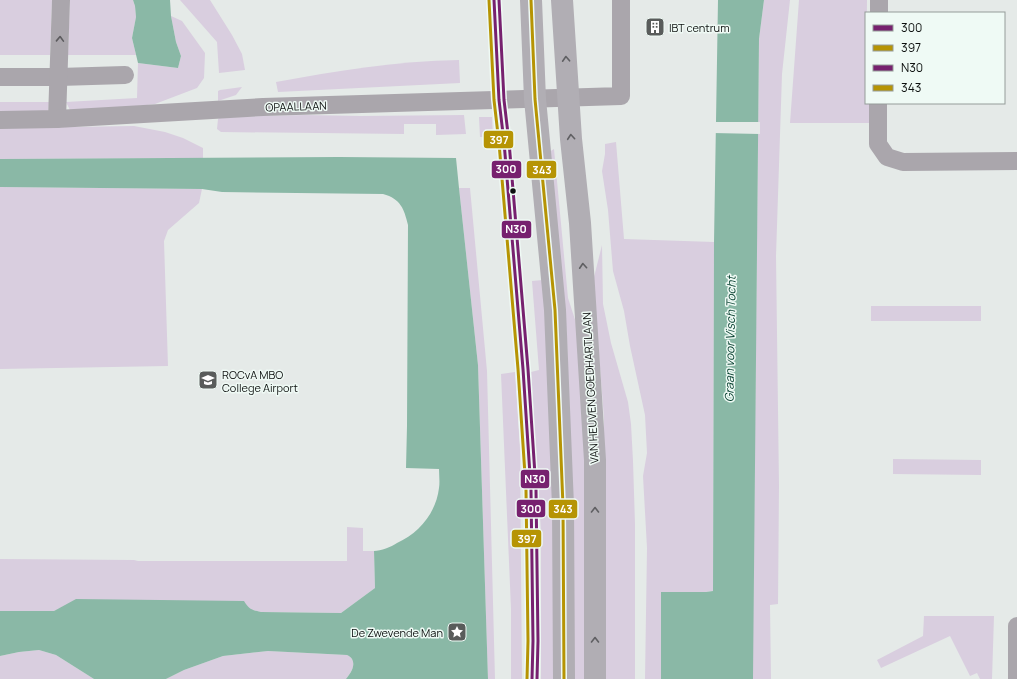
<svg xmlns="http://www.w3.org/2000/svg" width="1017" height="679" font-family="Manrope,sans-serif">
	<style>
		.green { fill: #d9cedf }
		.water { fill: #8ab8a6 }
		.pier { fill: #e5eae8 }
		.lines { fill: none; stroke-linecap: round; stroke-linejoin: round }
		.street { stroke: #aaa6ac; stroke-width: 18 }
		.secondary { stroke: #b1aeb4; stroke-width: 22 }
		.bus-1-casing { stroke: #effaf5; stroke-width: 6 }
		.bus-2-casing { stroke: #effaf5; stroke-width: 6 }
		.bus-3-casing { stroke: #effaf5; stroke-width: 6 }
		.bus-4-casing { stroke: #effaf5; stroke-width: 6 }
		.bus-1 { stroke: #77216f; stroke-width: 3 }
		.bus-2 { stroke: #b69404; stroke-width: 3 }
		.bus-3 { stroke: #77216f; stroke-width: 3 }
		.bus-4 { stroke: #b69404; stroke-width: 3 }
		.oneway { stroke: #5c5b5e }
		.oneway2 { stroke: #5f5f62 }
		.bus-dot { fill: #0d100f; stroke: #effaf5; stroke-width: 1.5 }
		.labels { text-anchor: middle; dominant-baseline: central; stroke-width: 3; stroke-linejoin: round; paint-order: stroke }
		.poi-label { font-size: 11px; fill: #0d100f; stroke: #effaf5; text-anchor: start }
		.street-label { font-size: 11px; fill: #0d100f; stroke: #effaf5 }
		.water-label { font-size: 12px; font-style: italic; fill: #043e2d; stroke: #effaf5 }
		.line-badge { stroke: #effaf5; stroke-width: 1.5 }
		.badge-label { font-size: 11px; text-anchor: middle; font-weight: bold; fill: #fff }
	</style>
	<rect width="100%" height="100%" fill="#e5eae8"/>
	<g class="green">
		<polygon points="0,0 52,0 50,55 0,55"/>
		<polygon points="70,0 133,0 135,6 136,17 132,38 136,55 68,55"/>
		<polygon points="180,0 210,0 232,35 242,54 245,70 219,73 217,42"/>
		<polygon points="764,0 790,0 782,74 776,256 779,486 778,604 770,605 771,679 753,679 753,618 759,39"/>
		<polygon points="799,0 867,0 866,103 871,103 871,123 790,123"/>
		<polygon points="171,16 182,21 205,53 204,78 197,88 155,104 72,114 66,102 137,98 138,63 178,68 181,56 176,42"/>
		<path d="M 459,60 L 460,83 L 278,92 L 276,82 C 336,71 397,61 459,60 Z"/>
		<polygon points="242,87 236,95 218,101 218,91 220,90"/>
		<polygon points="0,102 49,102 48,113 0,115"/>
		<polygon points="305,115 361,116 464,115 466,134 436,135 436,124 404,124 404,134 221,132 217,129 218,119 220,117"/>
		<polygon points="479,117 492,117 493,137 480,137"/>
		<polygon points="134,126 165,132 183,138 203,148 203,158 0,159 0,128"/>
		<polygon points="616,142 624,239 714,242 713,591 706,592 661,592 661,679 645,679 647,548 643,476 647,453 645,415 630,346 624,311 613,271 608,210 602,171 605,154 605,144"/>
		<polygon points="554,149 568,298 581,338 588,465 589,679 573,679 567,338 549,152"/>
		<polygon points="0,187 202,189 199,203 168,230 164,241 168,366 0,369"/>
		<polygon points="459,188 470,188 487,371 495,679 488,679 478,365"/>
		<polygon points="602,245 603,304 611,343 628,402 631,424 633,461 635,524 635,679 603,679 604,418 593,281"/>
		<polygon points="543,280 556,445 558,679 541,679 541,532 531,372 539,370 532,281"/>
		<rect x="871" y="306" width="110" height="15"/>
		<polygon points="515,372 520,449 522,679 511,679 511,609 501,374"/>
		<polygon points="893,459 981,460 981,475 893,474"/>
		<polygon points="347,527 363,528 363,551 374,551 375,588 341,613 261,612 252,610 248,607 65,606 54,611 0,611 0,559 134,560 138,561 347,561"/>
		<polygon points="924,616 994,616 992,679 980,679 977,673 970,676 950,636 881,668 877,660 923,636"/>
		<polygon points="39,650 56,655 94,679 0,679 0,656 19,652"/>
		<path d="M 268,651 L 347,655 C 349,656 351,657 352,659 C 356,666 350,674 346,679 L 166,679 L 184,670 L 223,656 Z"/>
	</g>
	<g class="water">
		<polygon points="133,0 170,0 171,16 176,42 181,56 178,68 138,63 132,38 136,17 135,6"/>
		<polygon points="718,0 764,0 759,39 753,679 661,679 661,592 706,592 713,591 714,242"/>
		<path d="M 339,157 L 456,158 L 459,188 L 478,365 L 488,679 L 346,679 C 350,674 356,666 352,659 C 351,657 349,656 347,655 L 268,651 L 223,656 L 184,670 L 166,679 L 94,679 L 56,655 L 39,650 L 19,652 L 0,656 L 0,611 L 54,611 L 76,599 L 244,601 C 249,609 251,610 261,612 L 341,613 L 375,588 L 374,551 C 381,551 391,547 397,543 C 419,533 436,513 439,488 C 440,482 439,475 439,469 L 406,468 L 407,426 L 408,225 C 404,209 401,199 383,194 L 222,192 L 202,189 L 0,187 L 0,159 Z"/>
	</g>
	<polygon class="pier" points="714,122 760,122 760,134 713,133"/>
	<g class="lines">
		<g class="street">
			<polyline points="879,13 879,0"/>
			<polyline points="0,77 59,77 125,75"/>
			<polyline points="878,103 878,144 887,157 903,162 1017,161"/>
			<polyline points="57,119 61,0"/>
			<polyline points="0,120 57,119 263,107 621,96 621,0"/>
			<polyline points="1017,679 1017,626"/>
		</g>
		<g class="secondary">
			<polyline points="531,0 535,99 555,310 563,506 564,679"/>
			<polyline points="562,0 571,139 580,223 595,460 595,679"/>
		</g>
		<g class="bus-1-casing">
			<polyline id="bus-1" points="494,0 499,100 504,142 523,369 531,490 533,641 532,679"/>
		</g>
		<g class="bus-2-casing">
			<polyline id="bus-2" points="489,0 494,100 499,143 518,369 526,490 528,641 527,679"/>
		</g>
		<g class="bus-3-casing">
			<polyline id="bus-3" points="499,0 504,100 509,142 528,369 536,490 538,641 537,679"/>
		</g>
		<g class="bus-4-casing">
			<polyline id="bus-4" points="531,0 535,99 555,310 563,506 564,679"/>
		</g>
		<use href="#bus-1" class="bus-1"/>
		<use href="#bus-2" class="bus-2"/>
		<use href="#bus-3" class="bus-3"/>
		<use href="#bus-4" class="bus-4"/>
	</g>
	<defs><path id="oneway-chevron" d="M-2-3.5L2.5 0L-2 3.5" fill="none" stroke-width="1.6" stroke-linecap="round" stroke-linejoin="round"/></defs>
	<use class="oneway" href="#oneway-chevron" transform="translate(60 39) rotate(-88)"/>
	<g class="oneway2">
		<use href="#oneway-chevron" transform="translate(566 59) rotate(-93)"/>
		<use href="#oneway-chevron" transform="translate(571 137) rotate(-95)"/>
		<use href="#oneway-chevron" transform="translate(583 266) rotate(-94)"/>
		<use href="#oneway-chevron" transform="translate(595 510) rotate(-90)"/>
		<use href="#oneway-chevron" transform="translate(595 640) rotate(-90)"/>
	</g>
	<defs>
		<g id="building-square" transform="scale(1)"><rect x="-9" y="-9" width="18" height="18" rx="4" fill="#595c5b" stroke="#effaf5"/><path d="M-4-6H4V6H1V3H-1V6H-4ZM-2.5-4.3h1.7v1.8h-1.7ZM.8-4.3h1.7v1.8H.8ZM-2.5-1h1.7V.8h-1.7ZM.8-1h1.7V.8H.8Z" fill="#fff"/></g>
		<g id="university-square" transform="scale(1)"><rect x="-9" y="-9" width="18" height="18" rx="4" fill="#595c5b" stroke="#effaf5"/><path d="M0-5L7-2L0 1L-7-2ZM-4 1L0 2.5L4 1V4Q0 6-4 4Z" fill="#fff"/></g>
		<g id="sight-square" transform="scale(1)"><rect x="-9" y="-9" width="18" height="18" rx="4" fill="#595c5b" stroke="#effaf5"/><path d="M0-6L1.8-2.2L6-1.7L2.9 1.2L3.7 5.4L0 3.3L-3.7 5.4L-2.9 1.2L-6-1.7L-1.8-2.2Z" fill="#fff"/></g>
	</defs>
	<g fill-rule="evenodd">
		<use href="#building-square" x="655" y="27"/>
		<use href="#university-square" x="208" y="380"/>
		<use href="#sight-square" x="457" y="632"/>
	</g>
	<circle class="bus-dot" cx="513" cy="191" r="3.5"/>
	<g class="labels">
		<g class="poi-label">
			<text x="669" y="27">IBT centrum</text>
			<text x="222" y="374">ROCvA MBO<tspan x="222" dy="13">College Airport</tspan></text>
			<text x="443" y="632" text-anchor="end">De Zwevende Man</text>
		</g>
		<g class="street-label">
			<text transform="translate(296 106) rotate(-2)">OPAALLAAN</text>
			<text transform="translate(590 388) rotate(-93)">VAN HEUVEN GOEDHARTLAAN</text>
		</g>
		<g class="water-label">
			<text transform="translate(730 339) rotate(-89)">Graan voor Visch Tocht</text>
		</g>
	</g>
	<g class="line-badge">
		<rect x="483" y="130" width="31" height="19" rx="4" fill="#b69404"/>
		<rect x="491" y="160" width="31" height="19" rx="4" fill="#77216f"/>
		<rect x="526" y="160" width="31" height="19" rx="4" fill="#b69404"/>
		<rect x="501" y="220" width="31" height="19" rx="4" fill="#77216f"/>
		<rect x="520" y="469" width="30" height="20" rx="4" fill="#77216f"/>
		<rect x="516" y="499" width="30" height="19" rx="4" fill="#77216f"/>
		<rect x="548" y="499" width="30" height="20" rx="4" fill="#b69404"/>
		<rect x="511" y="529" width="31" height="19" rx="4" fill="#b69404"/>
	</g>
	<g class="badge-label">
		<text x="499" y="144">397</text>
		<text x="506" y="173">300</text>
		<text x="542" y="174">343</text>
		<text x="516" y="233">N30</text>
		<text x="535" y="483">N30</text>
		<text x="531" y="513">300</text>
		<text x="563" y="513">343</text>
		<text x="527" y="543">397</text>
	</g>
	<rect x="865" y="12" width="140" height="92" fill="#effaf5" stroke="#959c99"/>
	<rect x="873" y="25" width="20" height="6" fill="#77216f" stroke="#959c99"/>
	<text x="901" y="32" font-size="12" fill="#0d100f">300</text>
	<rect x="873" y="45" width="20" height="6" fill="#b69404" stroke="#959c99"/>
	<text x="901" y="52" font-size="12" fill="#0d100f">397</text>
	<rect x="873" y="65" width="20" height="6" fill="#77216f" stroke="#959c99"/>
	<text x="901" y="72" font-size="12" fill="#0d100f">N30</text>
	<rect x="873" y="85" width="20" height="6" fill="#b69404" stroke="#959c99"/>
	<text x="901" y="92" font-size="12" fill="#0d100f">343</text>
</svg>
